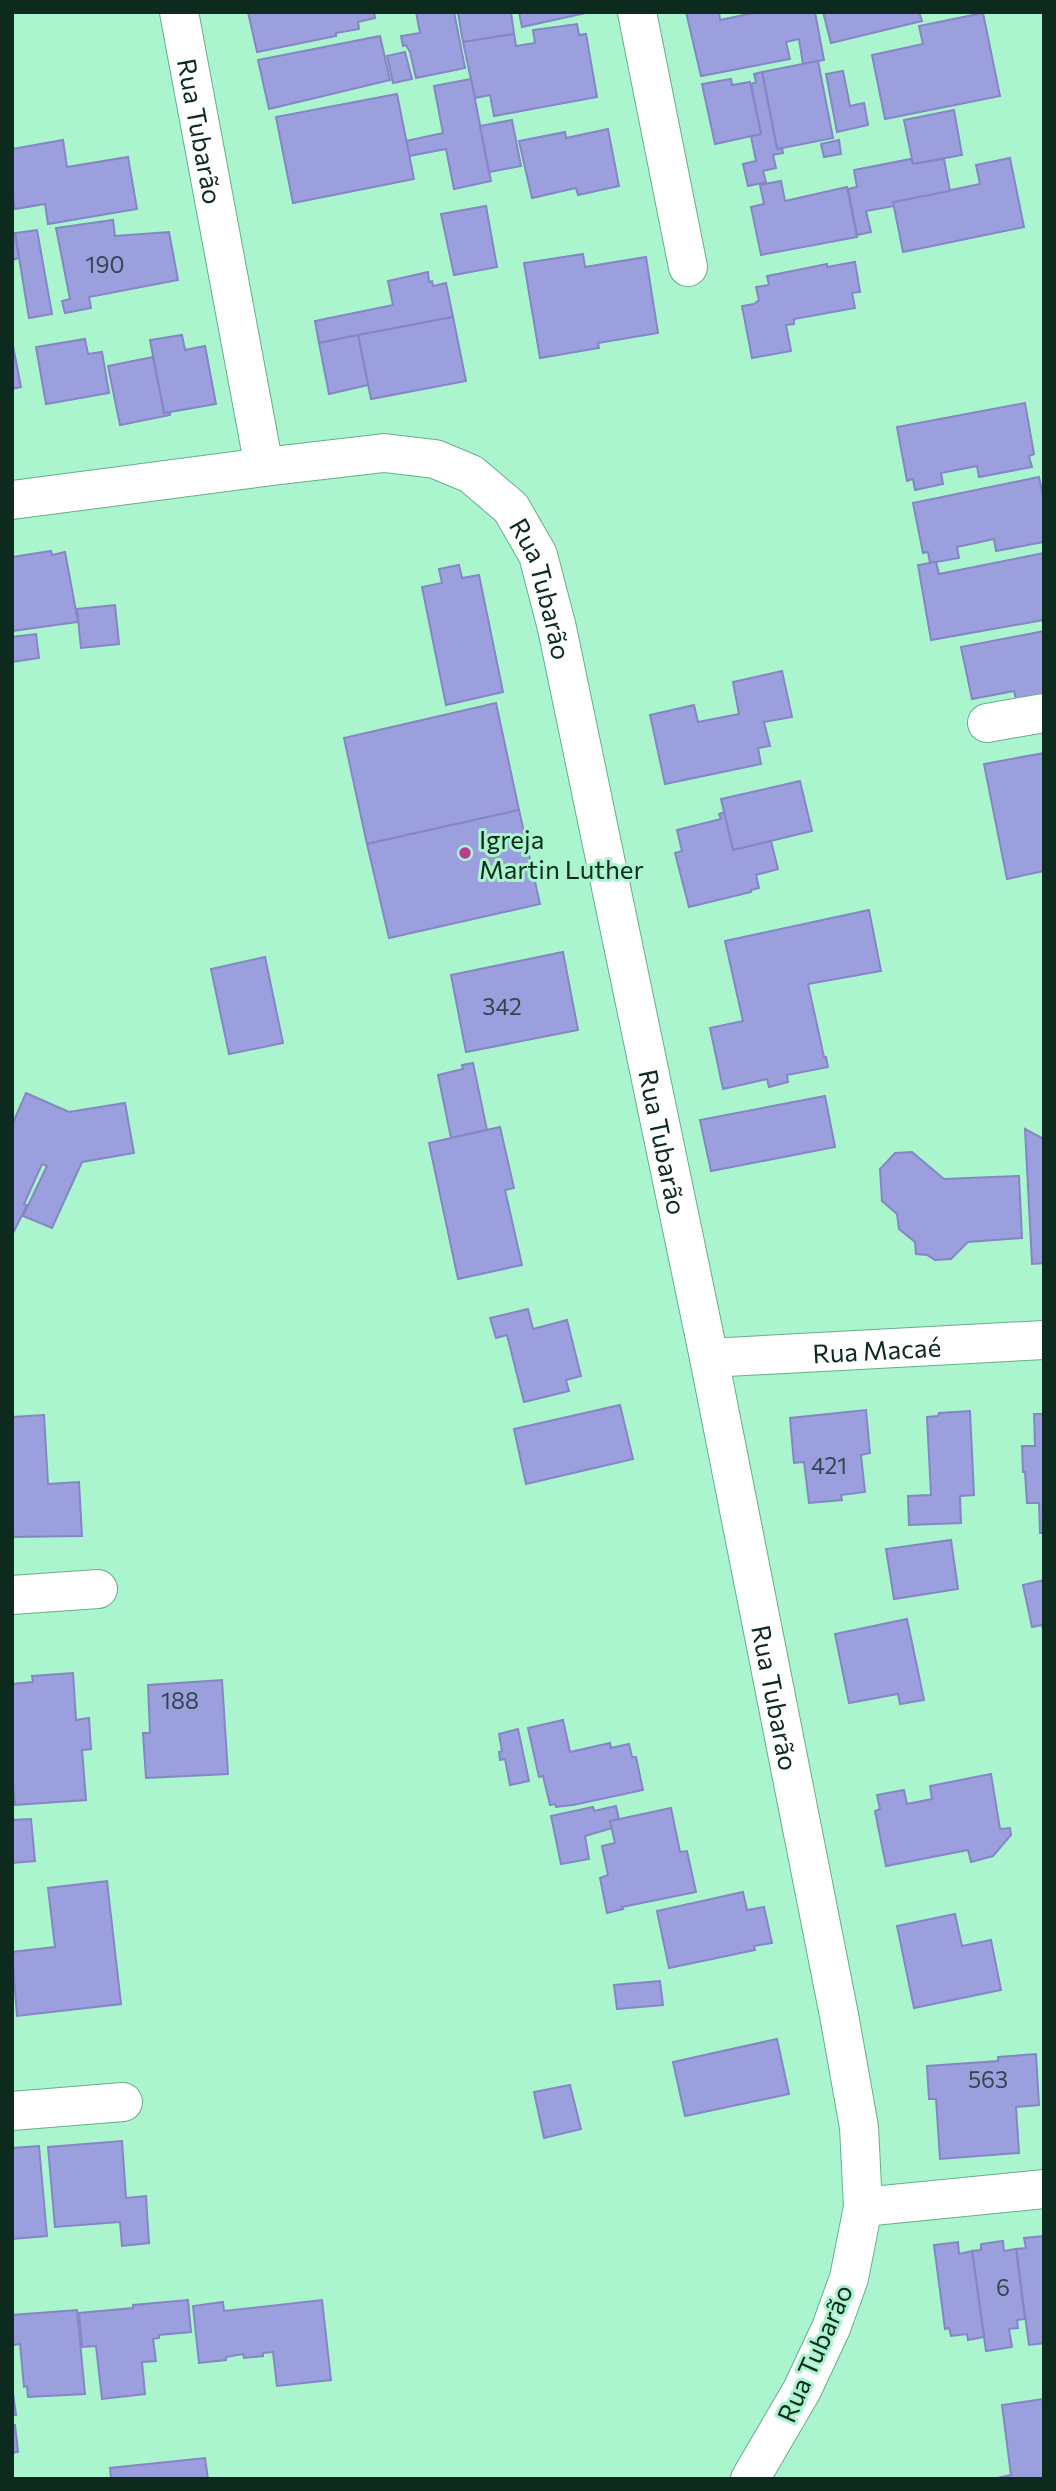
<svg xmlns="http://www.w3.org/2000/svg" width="1056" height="2491" font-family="Commissioner,sans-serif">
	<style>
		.building { fill: #9c9fdd; stroke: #8487c4; stroke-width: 2 }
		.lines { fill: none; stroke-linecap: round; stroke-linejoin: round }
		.street-casing { stroke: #67ae8b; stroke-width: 40 }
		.street { stroke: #fff; stroke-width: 38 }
		.poi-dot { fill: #b63d92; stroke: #aaf4ce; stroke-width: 2.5 }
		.labels { text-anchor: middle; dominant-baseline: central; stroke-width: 6; stroke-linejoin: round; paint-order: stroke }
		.number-label { font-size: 23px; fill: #30474d }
		.street-label { font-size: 26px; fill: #0c2a1d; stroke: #aaf4ce }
		.poi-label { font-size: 26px; fill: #0c2a1d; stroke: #aaf4ce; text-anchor: start }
	</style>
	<rect width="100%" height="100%" fill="#aaf4ce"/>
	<g class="building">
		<polygon points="248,12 374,12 375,18 358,22 359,29 336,33 336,36 257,52"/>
		<polygon points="416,12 454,12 465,68 416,78 410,52 406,45 403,46 401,36 420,33"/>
		<polygon points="511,12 514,34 463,42 458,13"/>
		<polygon points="519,12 590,12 522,27"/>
		<polygon points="686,12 719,12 720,20 758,12 815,12 824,60 803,64 799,39 786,42 790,59 701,76"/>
		<polygon points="823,12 919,12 922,21 831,43"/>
		<polygon points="983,13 1000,96 885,119 872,55 923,44 919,26"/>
		<polygon points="577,24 579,35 586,34 597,97 494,116 490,95 475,98 463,42 514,34 516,46 535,43 533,30"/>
		<polygon points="380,36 390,80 269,109 258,60"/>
		<polygon points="405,52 412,79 393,83 387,56"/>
		<polygon points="818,61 833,138 777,149 762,72"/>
		<polygon points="843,71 850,106 864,103 868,125 837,132 826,74"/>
		<polygon points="762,72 777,149 782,148 783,153 773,155 776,168 763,171 766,182 748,186 743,164 756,161 751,136 761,134 751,84 756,82 754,74"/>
		<polygon points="471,79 491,181 454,189 446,149 409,156 406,141 443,133 434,86"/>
		<polygon points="731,79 732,85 750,82 761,134 715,144 702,84"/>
		<polygon points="397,94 414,179 293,203 276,117"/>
		<polygon points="954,110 962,155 913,164 904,120"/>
		<polygon points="512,120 521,166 489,172 480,126"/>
		<polygon points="608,129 619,186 578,195 576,188 532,198 519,141 565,132 566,138"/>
		<polygon points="63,140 67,167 128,157 137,209 48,224 45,204 15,209 12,192 12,149"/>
		<polygon points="839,140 841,154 824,157 821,144"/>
		<polygon points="1010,158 1024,227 903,252 893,202 980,184 976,165"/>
		<polygon points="911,159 913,164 944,159 950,191 893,202 894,206 866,211 871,232 857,235 848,189 857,187 854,170"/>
		<polygon points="781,181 785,201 847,187 857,237 761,255 751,207 764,204 760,185"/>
		<polygon points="486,206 497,267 454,275 441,214"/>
		<polygon points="113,220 115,236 169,232 178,280 89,297 91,308 65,313 62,301 70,299 56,228"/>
		<polygon points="37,230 52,314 29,318 15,233"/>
		<polygon points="15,233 19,258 12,260 12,234"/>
		<polygon points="583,254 585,267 646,257 658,333 598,343 599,348 540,358 524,263"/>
		<polygon points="855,262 860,292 852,293 855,308 794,319 794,324 786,325 791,351 752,358 742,306 754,304 759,300 756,287 769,285 767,276 827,264 827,267"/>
		<polygon points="428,272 429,282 432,281 433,286 446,283 453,317 319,343 315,321 393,305 388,281"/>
		<polygon points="453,317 466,381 371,399 358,335"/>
		<polygon points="182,335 185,350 205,346 216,404 164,413 150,340"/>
		<polygon points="358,335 368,385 329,394 319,343"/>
		<polygon points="85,339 88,354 102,352 109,393 46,404 36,347"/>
		<polygon points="12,341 21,387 12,389"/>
		<polygon points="153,357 164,413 170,412 170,415 120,425 108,366"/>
		<polygon points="1025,403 1034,454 1029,456 1032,467 979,477 977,466 941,473 943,484 915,490 913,479 907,481 897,427"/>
		<polygon points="1039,477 1044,500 1044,542 996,551 994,539 957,547 959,558 930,563 928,552 923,553 913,503"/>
		<polygon points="51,551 52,555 65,552 78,622 12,631 12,557"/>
		<polygon points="1044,553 1044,620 931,640 918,565 936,562 939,574"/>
		<polygon points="459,565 462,578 479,575 503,692 446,705 422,587 442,583 439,569"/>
		<polygon points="115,605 119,644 81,648 77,609"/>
		<polygon points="1044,631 1044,698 1017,703 1014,691 972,699 961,647"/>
		<polygon points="36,634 39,658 12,662 12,637"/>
		<polygon points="782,671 792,717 764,722 770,746 758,748 761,764 665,784 650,715 694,705 698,722 739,714 733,682"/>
		<polygon points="496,703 519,810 367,844 344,738"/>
		<polygon points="1044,753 1044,871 1007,879 984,764"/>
		<polygon points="800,781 812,831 733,850 721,799"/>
		<polygon points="519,810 540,904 389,938 367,844"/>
		<polygon points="724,812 733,850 771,841 778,869 756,875 759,888 751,890 751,892 689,907 675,853 682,851 677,830 721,819 719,814"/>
		<polygon points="869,910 881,971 808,984 824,1057 826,1057 828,1067 787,1075 788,1082 769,1087 767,1079 723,1089 710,1028 743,1021 725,941"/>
		<polygon points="563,952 578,1030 466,1052 451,975"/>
		<polygon points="265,957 283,1043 229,1054 211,969"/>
		<polygon points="473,1063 487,1130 451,1138 438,1075 463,1069 462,1065"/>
		<polygon points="26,1093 69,1112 125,1103 134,1153 82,1162 52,1228 23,1216 47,1166 42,1164 24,1204 27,1205 12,1235 12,1125"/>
		<polygon points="825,1096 835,1147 711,1171 700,1120"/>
		<polygon points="500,1127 514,1188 505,1190 522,1265 458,1279 429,1143"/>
		<polygon points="1025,1129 1044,1139 1044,1263 1032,1264"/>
		<polygon points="912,1152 944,1179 1019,1176 1022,1238 968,1242 951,1259 935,1260 927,1255 916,1254 915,1242 899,1229 897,1214 882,1201 880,1169 895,1153"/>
		<polygon points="528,1309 533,1329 567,1320 581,1376 566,1380 569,1391 524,1402 507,1335 496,1338 490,1318"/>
		<polygon points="620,1405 633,1459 526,1484 514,1429"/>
		<polygon points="866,1410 870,1453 861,1455 865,1492 841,1495 842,1500 809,1503 804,1462 794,1463 790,1418"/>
		<polygon points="970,1411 974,1495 960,1496 961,1523 909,1525 908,1496 931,1495 927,1417 938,1416 939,1413"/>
		<polygon points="1034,1414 1044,1414 1044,1533 1040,1533 1039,1503 1027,1503 1025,1472 1023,1472 1022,1446 1035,1446"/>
		<polygon points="44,1415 48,1484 79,1482 82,1536 12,1537 12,1417"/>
		<polygon points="951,1540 958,1589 894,1599 886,1549"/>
		<polygon points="1044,1580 1044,1633 1042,1625 1032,1627 1023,1585"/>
		<polygon points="907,1619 924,1700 900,1704 898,1694 849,1703 835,1634"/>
		<polygon points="73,1673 76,1720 89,1718 91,1749 82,1750 86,1800 15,1805 12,1772 12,1684 33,1682 32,1676"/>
		<polygon points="222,1680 228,1774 146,1778 143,1733 150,1733 148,1685"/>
		<polygon points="563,1720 570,1752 610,1743 611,1748 629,1744 632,1757 636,1757 643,1790 573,1805 556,1807 555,1804 550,1805 543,1776 539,1777 528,1728"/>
		<polygon points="518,1729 529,1781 510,1785 505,1759 500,1760 499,1752 502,1751 499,1734"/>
		<polygon points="991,1774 1000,1829 1010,1828 1011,1835 993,1856 971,1862 968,1850 886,1866 875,1811 880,1809 877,1795 904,1790 907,1804 932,1799 930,1786"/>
		<polygon points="616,1806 619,1819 610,1821 612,1828 585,1836 589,1859 561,1864 551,1816 593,1807 594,1811"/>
		<polygon points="671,1808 680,1852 687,1851 696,1892 622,1907 623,1909 607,1913 600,1878 608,1875 602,1846 615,1843 610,1821"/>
		<polygon points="31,1819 35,1861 12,1863 12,1820"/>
		<polygon points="107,1881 121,2004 17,2016 12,1952 55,1947 48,1888"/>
		<polygon points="743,1892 747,1910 764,1907 772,1943 754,1946 755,1950 669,1968 657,1911"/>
		<polygon points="955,1914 962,1946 991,1940 1001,1990 914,2008 897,1926"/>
		<polygon points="660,1981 663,2005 617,2009 614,1985"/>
		<polygon points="777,2039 789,2094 685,2116 673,2062"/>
		<polygon points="1036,2054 1039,2105 1016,2107 1019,2153 940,2159 936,2099 929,2099 927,2066 998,2061 998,2057"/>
		<polygon points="570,2085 581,2129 544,2138 534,2092"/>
		<polygon points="122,2141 126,2198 146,2196 149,2243 122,2246 120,2222 55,2227 48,2147"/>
		<polygon points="39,2146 47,2236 12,2239 12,2148"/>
		<polygon points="1044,2236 1044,2343 1029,2345 1016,2249 1026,2248 1024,2238"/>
		<polygon points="1003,2241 1004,2251 1016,2249 1025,2319 1017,2320 1018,2328 1009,2329 1012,2347 986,2351 972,2251 981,2250 981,2244"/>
		<polygon points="958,2242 959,2254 972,2251 984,2337 968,2340 967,2334 951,2336 949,2328 945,2329 934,2245"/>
		<polygon points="188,2300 191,2332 159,2335 159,2338 153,2339 156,2361 142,2362 145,2394 102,2399 96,2346 82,2347 79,2313 133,2308 133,2305"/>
		<polygon points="322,2300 331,2380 277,2386 273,2352 263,2353 263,2356 244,2358 243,2354 226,2357 226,2360 199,2363 193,2306 223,2302 224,2311"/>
		<polygon points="77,2310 85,2394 28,2397 27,2386 24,2387 20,2344 12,2345 12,2315"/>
		<polygon points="12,2386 16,2415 12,2415"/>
		<polygon points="1044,2399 1044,2479 993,2479 1011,2475 1002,2405"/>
		<polygon points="12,2425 15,2425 18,2452 12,2453"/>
		<polygon points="205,2458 208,2479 111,2479 110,2468"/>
	</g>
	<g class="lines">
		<g class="street-casing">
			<g id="street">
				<path id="s1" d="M 179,12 L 264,467 L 384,453 L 435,459 L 471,474 L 511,508 L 538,555 L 557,628 L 709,1358 L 839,2015 L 859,2127 L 863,2207 L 849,2278 L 831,2328 L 802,2390 L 750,2479"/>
				<polyline points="637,12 688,267"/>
				<polyline points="12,500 264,467"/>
				<polyline points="987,723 1044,713"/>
				<path id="s2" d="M 709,1358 L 1044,1340"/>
				<polyline points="12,1595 98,1589"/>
				<polyline points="12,2111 123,2102"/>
				<polyline points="863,2207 1044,2189"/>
			</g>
		</g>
		<use href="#street" class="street"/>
	</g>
	<circle class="poi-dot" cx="465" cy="853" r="7"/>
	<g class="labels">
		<g class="number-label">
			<text x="105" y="264">190</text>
			<text x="502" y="1006">342</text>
			<text x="829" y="1465">421</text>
			<text x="180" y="1700">188</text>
			<text x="988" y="2079">563</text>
			<text x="1003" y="2287">6</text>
		</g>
		<g class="street-label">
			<text stroke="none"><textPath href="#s1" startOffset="121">Rua Tubarão</textPath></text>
			<text stroke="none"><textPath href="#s1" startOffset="814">Rua Tubarão</textPath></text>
			<text stroke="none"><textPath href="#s1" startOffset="1381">Rua Tubarão</textPath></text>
			<text stroke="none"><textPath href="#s2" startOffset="168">Rua Macaé</textPath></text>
			<text stroke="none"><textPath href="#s1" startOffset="1948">Rua Tubarão</textPath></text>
			<text transform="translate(814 2353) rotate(-66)">Rua Tubarão</text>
		</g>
		<g class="poi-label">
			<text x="479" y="838">Igreja<tspan x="479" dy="30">Martin Luther</tspan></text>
		</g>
	</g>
	<rect width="1056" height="2491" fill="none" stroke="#0c2a1d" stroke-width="28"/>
</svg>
